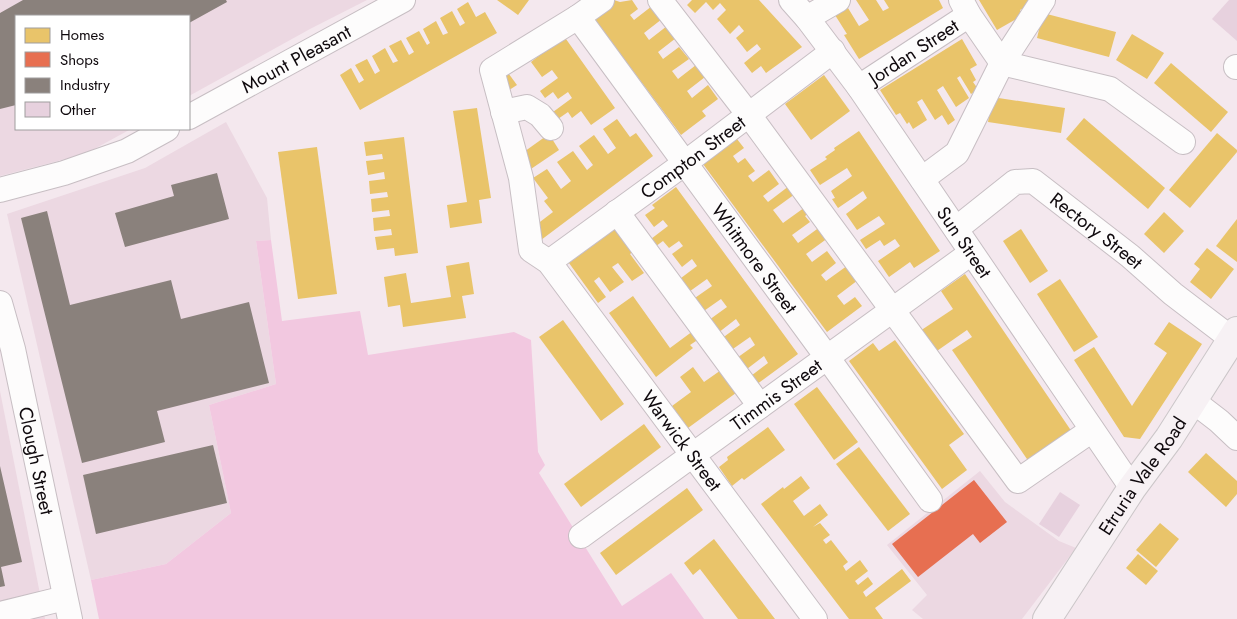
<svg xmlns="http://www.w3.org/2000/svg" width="1237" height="619" font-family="Jost,sans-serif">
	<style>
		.built { fill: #ecd8e2 }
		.green { fill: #f2c8e0 }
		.homes { fill: #e9c46a }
		.shops { fill: #e76f51 }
		.industry { fill: #8a817c }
		.building { fill: #e7d1de }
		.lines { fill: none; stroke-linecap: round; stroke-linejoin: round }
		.minor-casing { stroke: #c7bec3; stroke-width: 26 }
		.major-casing { stroke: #cbc6c8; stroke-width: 30 }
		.minor { stroke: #fdfcfc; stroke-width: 24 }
		.major { stroke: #f7f1f4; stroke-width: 28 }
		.labels { text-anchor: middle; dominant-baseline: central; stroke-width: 5; stroke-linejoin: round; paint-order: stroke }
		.street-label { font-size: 19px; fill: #0f090d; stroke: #fff }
	</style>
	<rect width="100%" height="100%" fill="#f4e8ee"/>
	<g class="built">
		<polygon points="0,0 367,0 310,29 189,96 189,16 16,16 16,129 131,129 85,154 0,176"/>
		<polygon points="226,122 267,198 271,240 256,241 276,384 209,405 231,513 166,564 91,580 7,214 145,168"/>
		<polygon points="0,391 42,604 45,619 0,619"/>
		<polygon points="980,471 1005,502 1059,541 1076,548 1022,619 923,619 912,610 927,595 887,545"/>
	</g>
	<polygon class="green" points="271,240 282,321 360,311 368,355 514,332 531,340 538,452 545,465 539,473 622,606 671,573 704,619 99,619 91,580 166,564 231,513 209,405 276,384 256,241"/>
	<g class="homes">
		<polygon points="497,0 529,0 518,15"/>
		<polygon points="614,0 620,2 632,0 638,9 630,15 634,20 652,6 662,19 644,33 649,40 667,26 676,38 658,52 663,59 679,47 689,59 672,71 678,79 696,65 705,77 687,91 692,98 708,85 718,99 702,111 706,116 681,135 592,16"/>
		<polygon points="692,0 759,0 802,47 766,73 761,66 752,73 744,63 761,49 757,44 747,52 736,38 744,31 739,25 730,34 717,19 726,10 720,3 713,10 706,2 695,13 687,5"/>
		<polygon points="856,0 876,0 883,11 889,8 884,0 939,0 943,8 859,59 844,35 847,34 835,15 848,8 859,26 869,20"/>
		<polygon points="979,0 1037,0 1020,10 1023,15 997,30"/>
		<polygon points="468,2 476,17 485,12 497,33 360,110 340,75 351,68 359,83 364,80 355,65 367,59 375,74 380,71 372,56 385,48 393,63 398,61 389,46 401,40 409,55 414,52 406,38 419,31 427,45 430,43 423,29 436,21 443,35 448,33 440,18 452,11 460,26 465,23 457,9"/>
		<polygon points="1043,13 1116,32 1109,57 1037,38"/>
		<polygon points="561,32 615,108 591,125 581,111 572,118 568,112 558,119 553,112 572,98 568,92 558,99 553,92 545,98 540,91 558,78 552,70 542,77 531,62 541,54 535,45"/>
		<polygon points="1132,34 1164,53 1147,79 1116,60"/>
		<polygon points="962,39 977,65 970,69 976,80 973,82 978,89 971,94 960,76 957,78 969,98 956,107 943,86 937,90 955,120 948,125 942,115 935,120 922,99 917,102 927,120 913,129 909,122 907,124 900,113 896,115 880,90"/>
		<polygon points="1171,63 1228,112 1211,132 1154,83"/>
		<polygon points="506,70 517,85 503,94"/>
		<polygon points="824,75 850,111 811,140 785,104"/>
		<polygon points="992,97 1065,108 1061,133 988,122"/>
		<polygon points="477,108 491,198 479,200 482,223 450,228 447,205 467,202 453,111"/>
		<polygon points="1084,118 1165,188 1148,209 1066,139"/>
		<polygon points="617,119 630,137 636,133 653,156 541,240 532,228 553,212 544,201 548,198 533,178 547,169 561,189 571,181 557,162 573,151 587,170 593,165 579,146 594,135 608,154 616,148 603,129"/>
		<polygon points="859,131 940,251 914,268 910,262 889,277 878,261 900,246 895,239 884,246 880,240 866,249 860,240 885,224 879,216 857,230 846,214 867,198 863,191 838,208 832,199 835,198 831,191 852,176 847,168 820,185 810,170 827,159 825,157 835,150 834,148"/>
		<polygon points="1217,133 1237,150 1237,152 1190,208 1169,190"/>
		<polygon points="549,134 559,150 525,173 521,154"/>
		<polygon points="404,137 418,253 395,256 394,248 377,250 375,237 392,235 391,229 374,231 373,218 390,216 389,210 372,212 371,199 388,197 387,192 370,194 369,181 385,179 384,172 368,175 366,161 383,159 382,154 366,156 364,142"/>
		<polygon points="737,139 744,148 733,156 738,163 745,158 755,171 748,176 753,182 769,170 779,184 763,196 768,202 789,186 795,194 773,210 783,223 808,205 812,211 805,216 810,222 792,235 798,243 824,224 832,235 806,254 812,262 827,251 836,263 821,275 826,281 851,263 862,277 837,296 844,305 855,297 862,306 827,332 703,164"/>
		<polygon points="317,147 337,294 298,299 278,152"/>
		<polygon points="676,187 798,354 749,390 743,382 768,363 764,356 743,372 734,360 755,345 750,337 730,351 721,339 740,325 736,319 718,333 709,320 727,307 721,299 701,313 692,300 712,286 707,279 686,294 677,281 697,266 692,259 682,267 672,254 683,246 679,241 669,248 663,241 652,249 647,242 668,226 663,220 654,227 645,215 655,208 652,205"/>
		<polygon points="1164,212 1184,231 1164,253 1144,234"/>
		<polygon points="1237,219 1237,262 1216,246"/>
		<polygon points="618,227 635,250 630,254 644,273 632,281 618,263 612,267 624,282 610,292 599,277 594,281 606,297 598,303 569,263"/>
		<polygon points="1021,229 1048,271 1030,283 1003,241"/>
		<polygon points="1207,248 1234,269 1211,299 1190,282 1200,269 1194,264"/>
		<polygon points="469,262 474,294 462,296 466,318 403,327 400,305 388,307 384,277 406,273 411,303 451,297 446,266"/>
		<polygon points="965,274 1072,432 1029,462 952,350 972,337 967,330 934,353 920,331 953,309 941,291"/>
		<polygon points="1060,279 1098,337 1074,352 1037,294"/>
		<polygon points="633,296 670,348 693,331 699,339 690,345 693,348 656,377 609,313"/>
		<polygon points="563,320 624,404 601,421 539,337"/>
		<polygon points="1169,322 1202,344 1140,439 1124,437 1074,360 1094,347 1132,406 1167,353 1154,344"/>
		<polygon points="895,340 964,434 949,445 967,470 942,489 849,361 873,343 879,351"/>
		<polygon points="693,367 704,382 724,368 740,390 688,428 672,406 691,392 680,377"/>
		<polygon points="817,387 858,442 834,460 794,404"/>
		<polygon points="644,424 661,447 581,507 564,484"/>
		<polygon points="768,427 785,450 744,480 742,478 732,486 719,467 728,460 727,457"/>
		<polygon points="859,447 910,514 888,531 836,464"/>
		<polygon points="1206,453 1237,481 1237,494 1226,507 1188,472"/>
		<polygon points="801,476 810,488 793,501 804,516 820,504 828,515 813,527 820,523 830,535 823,540 826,544 831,540 848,562 843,566 846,571 860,560 868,571 855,581 858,585 868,577 873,584 863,592 866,597 902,569 911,581 875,608 883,619 849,619 761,504 783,487 784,489"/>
		<polygon points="687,488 703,510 616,575 600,553"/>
		<polygon points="1160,523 1179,539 1156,567 1136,550"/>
		<polygon points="714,539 775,619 738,619 700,569 693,575 684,563"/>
		<polygon points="1138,554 1158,571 1146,585 1126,568"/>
	</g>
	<polygon class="shops" points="974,480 1007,522 980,543 973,534 918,577 892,544"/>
	<g class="industry">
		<polygon points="23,0 226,0 227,2 189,23 189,16 16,16 16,105 0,109 0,13"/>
		<polygon points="217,173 229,219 125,247 115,213 174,196 171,185"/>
		<polygon points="47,211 70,305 171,280 181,319 249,302 269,383 157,411 165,442 82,463 21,218"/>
		<polygon points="213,445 227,503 96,534 83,475"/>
		<polygon points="0,466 22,562 1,567 5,586 0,587"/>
	</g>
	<g class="building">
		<polygon points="1229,0 1237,0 1237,41 1212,19"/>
		<polygon points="1060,492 1080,505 1059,537 1039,524"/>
	</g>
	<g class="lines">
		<g class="minor-casing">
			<g id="minor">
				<path id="s1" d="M 602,0 L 578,17 L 492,70 L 521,178 L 531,250 L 549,262 L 815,619"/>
				<polyline points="660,0 749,115 1018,481 1092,430"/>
				<path id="s2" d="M 791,0 L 807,18 L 859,87 L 1132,488"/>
				<polyline points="961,0 969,15 1002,63 1110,89 1183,142"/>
				<path id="s3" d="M 578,17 L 827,357 L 930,500"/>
				<polyline points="807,18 838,0"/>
				<polyline points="1236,67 1237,67"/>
				<path id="s4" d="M 859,87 L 969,15"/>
				<polyline points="503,112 527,107 540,115 551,128"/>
				<path id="s5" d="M 189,117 L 403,0"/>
				<polyline points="922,179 957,153 1002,63 1043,0"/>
				<polyline points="0,190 64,173 127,151 167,129"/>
				<polyline points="617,212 760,406"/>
				<path id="s6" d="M 956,229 L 1015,182 L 1033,181 L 1130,256 L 1173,294 L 1232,339"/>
				<path id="s7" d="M 549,262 L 685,163 L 833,51"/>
				<path id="s8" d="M 0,303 L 13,349 L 70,619"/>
				<polyline points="1193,401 1219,421 1237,438"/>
				<path id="s9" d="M 581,536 L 971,253"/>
				<polyline points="0,614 65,598"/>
			</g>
		</g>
		<g class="major-casing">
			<g id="major">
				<path id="s10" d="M 1047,619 L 1132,488 L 1169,438 L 1237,331"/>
			</g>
		</g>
		<use href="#minor" class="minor"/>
		<use href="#major" class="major"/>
	</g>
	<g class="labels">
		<g class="street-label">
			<text stroke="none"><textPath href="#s4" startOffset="65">Jordan Street</textPath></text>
			<text stroke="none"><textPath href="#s5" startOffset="122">Mount Pleasant</textPath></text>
			<text stroke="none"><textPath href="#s7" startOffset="178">Compton Street</textPath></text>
			<text stroke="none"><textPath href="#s6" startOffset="174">Rectory Street</textPath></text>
			<text stroke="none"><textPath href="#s2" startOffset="298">Sun Street</textPath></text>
			<text stroke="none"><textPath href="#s3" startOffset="299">Whitmore Street</textPath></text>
			<text stroke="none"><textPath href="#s9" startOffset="241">Timmis Street</textPath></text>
			<text stroke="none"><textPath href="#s1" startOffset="559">Warwick Street</textPath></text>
			<text stroke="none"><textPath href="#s8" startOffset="162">Clough Street</textPath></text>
			<text stroke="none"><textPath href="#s10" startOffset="172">Etruria Vale Road</textPath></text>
		</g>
	</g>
	<rect x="15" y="15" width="175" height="115" fill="#ffffff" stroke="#9f9d9e"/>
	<rect x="25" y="28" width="25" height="15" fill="#e9c46a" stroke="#9f9d9e"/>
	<text x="60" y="40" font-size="15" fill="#0f090d">Homes</text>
	<rect x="25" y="52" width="25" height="15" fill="#e76f51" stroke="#9f9d9e"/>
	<text x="60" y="65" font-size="15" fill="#0f090d">Shops</text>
	<rect x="25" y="78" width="25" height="15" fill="#8a817c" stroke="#9f9d9e"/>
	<text x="60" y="90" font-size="15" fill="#0f090d">Industry</text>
	<rect x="25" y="102" width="25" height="15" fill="#e7d1de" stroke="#9f9d9e"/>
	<text x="60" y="115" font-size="15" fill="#0f090d">Other</text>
</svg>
